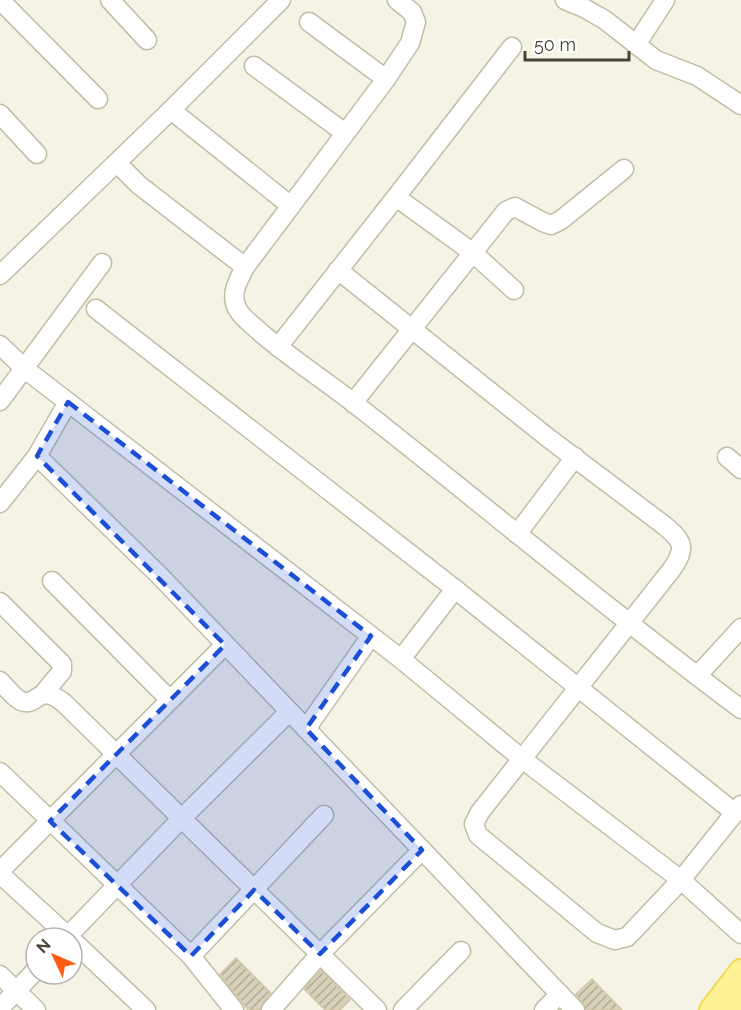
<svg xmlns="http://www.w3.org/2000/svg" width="741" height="1010" font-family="Raleway,sans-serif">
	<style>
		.building { fill: url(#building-hatch); stroke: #d3caac; stroke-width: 1.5 }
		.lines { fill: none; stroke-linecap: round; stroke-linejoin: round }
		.minor-casing { stroke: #c1bda7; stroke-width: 21 }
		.major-casing { stroke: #f1db58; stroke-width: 26 }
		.minor { stroke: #fff; stroke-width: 18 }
		.major { stroke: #fff295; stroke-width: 22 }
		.marked { fill: #1d4ed8; fill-opacity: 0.2; stroke: #1d4ed8; stroke-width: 4.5; stroke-dasharray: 12 8; stroke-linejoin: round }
	</style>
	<defs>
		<pattern id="building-hatch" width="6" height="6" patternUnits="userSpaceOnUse" patternTransform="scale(1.5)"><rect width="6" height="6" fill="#d8d1ba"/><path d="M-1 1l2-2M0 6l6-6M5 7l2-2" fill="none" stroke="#b1ab98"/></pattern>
	</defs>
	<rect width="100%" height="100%" fill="#f5f3e6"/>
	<g class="building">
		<polygon points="236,958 271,993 263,1003 260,1010 248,1010 220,974"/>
		<polygon points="321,970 350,1000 340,1010 325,1010 304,989"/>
		<polygon points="592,979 622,1010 586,1010 583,1003 576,994"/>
	</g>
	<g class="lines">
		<g class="minor-casing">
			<g id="minor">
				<polyline points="0,0 98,99"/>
				<polyline points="110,0 147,40"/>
				<path d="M 397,0 L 412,12 L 416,22 L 410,43 L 386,79 L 245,267 C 238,281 229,295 238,310 C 243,319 253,325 260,332 C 290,358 323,379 355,404 C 484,505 609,611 741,709"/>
				<polyline points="565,0 584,8 605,20 656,60 697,76 741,105"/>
				<polyline points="309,22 386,79"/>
				<polyline points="636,45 665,0"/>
				<polyline points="254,66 345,133"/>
				<polyline points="171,110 291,206"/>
				<polyline points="0,114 37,154"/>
				<polyline points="117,163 139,185 245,267"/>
				<polyline points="396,197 472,252 514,290"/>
				<path d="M 338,270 L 547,437 L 665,526 C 684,542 686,548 672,569 L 480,812 L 474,824 L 478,835 L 597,933 L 615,940 L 627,937 L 631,933 L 681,880 L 741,805"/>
				<polyline points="0,275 171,110 281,0"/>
				<polyline points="96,309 455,589 735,813"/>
				<polyline points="0,345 25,369 401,659 521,758 681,880 741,934"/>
				<polyline points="278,347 396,197 512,47"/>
				<polyline points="0,401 102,263"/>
				<polyline points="353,403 506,211 515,207 543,222 551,225 561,220 624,169"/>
				<polyline points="37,456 160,576 575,1010"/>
				<polyline points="727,457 741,469"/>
				<polyline points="0,503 37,456 68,402"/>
				<polyline points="517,534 575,457"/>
				<polyline points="52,581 170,700"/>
				<polyline points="0,602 62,664 62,671 43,694"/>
				<polyline points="401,659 455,589"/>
				<polyline points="697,676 741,628"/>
				<path d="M 0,681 C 6,687 13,697 21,701 C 39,708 37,681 64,703 L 377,1010"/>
				<polyline points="306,729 371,636"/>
				<polyline points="0,772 191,956 234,1010"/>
				<polyline points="0,871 225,645"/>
				<polyline points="0,874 70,938"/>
				<polyline points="66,938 181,819 289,712"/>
				<polyline points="72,940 146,1010"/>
				<polyline points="191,956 324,815"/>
				<polyline points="0,975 36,1010"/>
				<polyline points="0,1008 36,970"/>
				<polyline points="271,1010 320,954 422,850"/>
				<polyline points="403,1010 461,951"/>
				<polyline points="544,1010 560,994"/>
			</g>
		</g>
		<g class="major-casing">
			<g id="major">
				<polyline points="711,1010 741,971"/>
				<polyline points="732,1010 741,998"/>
			</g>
		</g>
		<use href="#minor" class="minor"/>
		<use href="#major" class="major"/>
	</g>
	<path class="marked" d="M 68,402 L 371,636 L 306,729 L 422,850 L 320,954 L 254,890 L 191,956 L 50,821 L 225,645 L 37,456 Z"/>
	<g transform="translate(54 956) rotate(314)"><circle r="28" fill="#ffffff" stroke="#b6b4ae" stroke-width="1.5"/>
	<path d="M0-4.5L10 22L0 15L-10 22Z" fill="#ff5c13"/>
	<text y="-9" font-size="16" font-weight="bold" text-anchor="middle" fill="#484434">N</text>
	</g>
	<path d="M525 51v9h104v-9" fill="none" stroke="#484434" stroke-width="3"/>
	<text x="534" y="51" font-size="18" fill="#484434" stroke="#ffffff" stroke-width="4.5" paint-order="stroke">50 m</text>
</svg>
